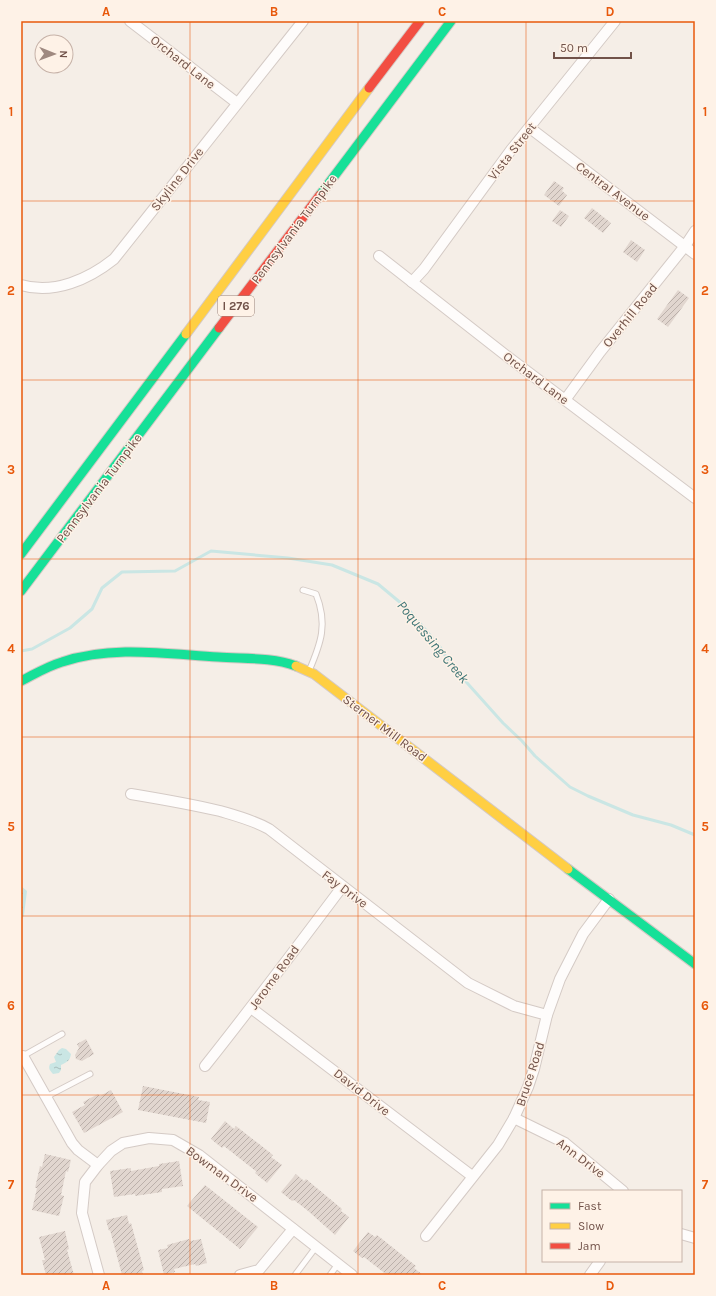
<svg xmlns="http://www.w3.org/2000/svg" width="716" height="1296" font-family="Karla,sans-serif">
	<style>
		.water { fill: url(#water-ripples) }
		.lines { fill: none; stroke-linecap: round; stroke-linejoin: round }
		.stream { stroke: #cae6e4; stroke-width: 3 }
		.building { fill: url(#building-hatch) }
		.lane-casing { stroke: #d4cac5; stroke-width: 7 }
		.street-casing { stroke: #d4cac5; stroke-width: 12 }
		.fast-casing { stroke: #d4c9c4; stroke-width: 11 }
		.slow-casing { stroke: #d4c9c4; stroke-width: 11 }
		.jam-casing { stroke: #d4c9c4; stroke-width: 11 }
		.lane { stroke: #fefcfb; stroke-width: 5 }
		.street { stroke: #fefcfb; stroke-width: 10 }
		.fast { stroke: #16e098; stroke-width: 9 }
		.slow { stroke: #ffcf43; stroke-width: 9 }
		.jam { stroke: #f24e42; stroke-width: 9 }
		.grid { fill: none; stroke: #e8590c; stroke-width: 1; stroke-opacity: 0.55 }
		.labels { text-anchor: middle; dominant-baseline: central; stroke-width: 3; stroke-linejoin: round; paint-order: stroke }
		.shield { fill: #fef2e7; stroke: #9b8278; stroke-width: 1 }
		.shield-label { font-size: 12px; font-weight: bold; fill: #715249 }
		.street-label { font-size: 13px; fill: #715249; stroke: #fef2e7 }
		.water-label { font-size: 14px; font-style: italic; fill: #3e7576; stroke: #fef2e7 }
		.neatline { fill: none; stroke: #e8590c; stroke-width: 1.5 }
		.grid-label { font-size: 13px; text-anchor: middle; font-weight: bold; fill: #e8590c }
	</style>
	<defs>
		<pattern id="water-ripples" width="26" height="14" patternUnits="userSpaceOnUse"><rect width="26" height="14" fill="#cae6e4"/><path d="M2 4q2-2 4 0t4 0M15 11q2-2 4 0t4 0" fill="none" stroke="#a8bdbb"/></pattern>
		<pattern id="building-hatch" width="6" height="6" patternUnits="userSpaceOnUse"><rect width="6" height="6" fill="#e1d6cf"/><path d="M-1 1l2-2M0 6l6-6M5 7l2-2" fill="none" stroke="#bbb0aa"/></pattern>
	</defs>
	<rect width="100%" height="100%" fill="#f5eee7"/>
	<g class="water">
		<polygon points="21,886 27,891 24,915 21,922"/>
		<path d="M 62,1048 L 66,1049 L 71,1054 C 70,1061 67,1062 61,1065 L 61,1070 L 59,1073 L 53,1074 C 50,1070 48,1069 50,1064 L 56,1062 L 54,1057 L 59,1050 Z"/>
	</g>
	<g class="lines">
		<polyline class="stream" points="21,651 32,649 70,628 92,609 102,588 122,572 175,571 211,551 288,558 332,565 378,584 408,609 440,647 451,665 503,723 522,741 535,756 570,787 588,796 633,815 671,825 695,835"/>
	</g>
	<g class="building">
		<polygon points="554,181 564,188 562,191 567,195 559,206 544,195"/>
		<polygon points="592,208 611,223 603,233 584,218"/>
		<polygon points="560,210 569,216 561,227 552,221"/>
		<polygon points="631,240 645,250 637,262 623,252"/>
		<polygon points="678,290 689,298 668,327 657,319"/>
		<polygon points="86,1039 94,1054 82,1061 76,1059 75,1055 79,1048 77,1044"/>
		<polygon points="143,1086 199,1097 198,1100 210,1102 206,1123 138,1110"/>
		<polygon points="111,1090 123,1112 84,1133 72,1112 85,1105 83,1102 98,1094 100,1096"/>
		<polygon points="225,1121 234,1129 236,1126 273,1155 271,1157 282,1165 267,1183 255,1173 257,1172 224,1146 222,1148 211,1139"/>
		<polygon points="45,1154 71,1160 68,1172 66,1171 61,1195 64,1196 59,1216 32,1210 37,1188 35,1188 40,1166 42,1167"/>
		<polygon points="179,1161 183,1186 162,1189 162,1192 135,1196 135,1194 114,1197 110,1171 131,1168 131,1171 159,1166 159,1164"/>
		<polygon points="296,1174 304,1181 306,1179 342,1209 341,1211 349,1217 335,1235 307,1210 294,1200 292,1201 281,1192"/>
		<polygon points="205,1185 258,1227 240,1249 187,1206"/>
		<polygon points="127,1215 129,1224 131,1223 144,1270 142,1271 143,1275 122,1275 110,1230 109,1231 106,1220"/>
		<polygon points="65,1231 69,1249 67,1250 74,1275 46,1275 42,1260 45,1260 39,1237"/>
		<polygon points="368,1232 375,1237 377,1235 416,1266 414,1268 423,1275 387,1275 364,1257 362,1258 353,1251"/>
		<polygon points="189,1239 190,1241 201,1239 207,1263 196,1266 195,1264 174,1269 175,1272 164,1275 158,1250 168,1248 167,1245"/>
	</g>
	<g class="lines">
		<g class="lane-casing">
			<g id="lane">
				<path d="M 303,590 L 316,594 C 328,624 321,643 309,671"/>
				<polyline points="23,1056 62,1034"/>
				<polyline points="46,1097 90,1074"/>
				<polyline points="295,1275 316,1247"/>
				<polyline points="330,1275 338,1264"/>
			</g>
		</g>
		<g class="street-casing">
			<g id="street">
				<polyline points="130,21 237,103"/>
				<polyline points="530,128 695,254"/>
				<polyline points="379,256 508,357 695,498"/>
				<polyline points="412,282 424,269 511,150 615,21"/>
				<path d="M 21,285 C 54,295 89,279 114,259 L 303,21"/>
				<polyline points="565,400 600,352 685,246 695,231"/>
				<path d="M 131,794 C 161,799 190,804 220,811 C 237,816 253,820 269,829 L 468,983 L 514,1006 L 547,1015"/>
				<polyline points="251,1008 472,1176"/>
				<polyline points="23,1056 72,1143 78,1150 98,1165"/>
				<path d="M 205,1066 C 252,1007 297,947 342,887"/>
				<polyline points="514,1118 565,1143 623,1191"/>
				<polyline points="681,1234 695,1238"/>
				<polyline points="426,1236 498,1145 514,1118 528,1087 534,1069 547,1015 560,979 583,934 609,899"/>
				<polyline points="99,1275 82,1213 85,1182 98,1165 111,1151 123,1143 149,1138 173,1140 199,1155 352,1275"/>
				<polyline points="240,1275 259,1270 293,1229"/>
				<polyline points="590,1275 600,1261"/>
			</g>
		</g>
		<g class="fast-casing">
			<g id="fast">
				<polyline points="320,195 451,21"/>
				<polyline points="21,554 186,334"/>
				<polyline points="21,591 219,328"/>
				<path d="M 21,681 C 35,674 48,666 62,662 C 112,645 167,654 218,657 C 244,659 271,657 296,666"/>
				<polyline points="568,869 695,964"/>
			</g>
		</g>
		<g class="slow-casing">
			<g id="slow">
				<polyline points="186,334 369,88"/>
				<polyline points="296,666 314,674 568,869"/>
			</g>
		</g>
		<g class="jam-casing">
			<g id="jam">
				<polyline points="369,88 420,21"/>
				<polyline points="219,328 320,195"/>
			</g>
		</g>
		<use href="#lane" class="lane"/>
		<use href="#street" class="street"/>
		<use href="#fast" class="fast"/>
		<use href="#slow" class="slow"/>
		<use href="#jam" class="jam"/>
	</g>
	<path class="grid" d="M 190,21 L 190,1275M 358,21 L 358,1275M 526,21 L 526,1275M 21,201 L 695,201M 21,380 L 695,380M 21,559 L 695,559M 21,737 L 695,737M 21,916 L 695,916M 21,1095 L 695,1095"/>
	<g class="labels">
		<rect class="shield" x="218" y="296" width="36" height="20" rx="3"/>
		<g class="shield-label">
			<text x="236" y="306">I 276</text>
		</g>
		<g class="street-label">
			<text transform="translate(183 62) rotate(38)">Orchard Lane</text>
			<text transform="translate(512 151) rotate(-52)">Vista Street</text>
			<text transform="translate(177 179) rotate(-52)">Skyline Drive</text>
			<text transform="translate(613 191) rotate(37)">Central Avenue</text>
			<text transform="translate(294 229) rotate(-53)">Pennsylvania Turnpike</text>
			<text transform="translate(630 315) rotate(-51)">Overhill Road</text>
			<text transform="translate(536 378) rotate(37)">Orchard Lane</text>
			<text transform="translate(99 488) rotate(-53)">Pennsylvania Turnpike</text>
			<text transform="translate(385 728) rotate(37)">Sterner Mill Road</text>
			<text transform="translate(345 889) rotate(37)">Fay Drive</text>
			<text transform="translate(274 977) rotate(-54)">Jerome Road</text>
			<text transform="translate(530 1074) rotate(-72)">Bruce Road</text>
			<text transform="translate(362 1092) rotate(38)">David Drive</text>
			<text transform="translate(581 1158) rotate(37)">Ann Drive</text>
			<text transform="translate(222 1174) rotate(36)">Bowman Drive</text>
		</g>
		<g class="water-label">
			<text transform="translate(433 642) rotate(50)">Poquessing Creek</text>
		</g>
	</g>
	<rect width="716" height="1296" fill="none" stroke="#fef2e7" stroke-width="44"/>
	<rect x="542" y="1190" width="140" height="72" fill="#fef2e7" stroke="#c6b2a8"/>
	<rect x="550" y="1203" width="20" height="6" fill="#16e098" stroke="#c6b2a8"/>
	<text x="578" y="1210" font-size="12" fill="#715249">Fast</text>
	<rect x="550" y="1223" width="20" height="6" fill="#ffcf43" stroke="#c6b2a8"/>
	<text x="578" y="1230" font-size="12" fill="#715249">Slow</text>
	<rect x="550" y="1243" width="20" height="6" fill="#f24e42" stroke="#c6b2a8"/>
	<text x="578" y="1250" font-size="12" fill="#715249">Jam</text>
	<g transform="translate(54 54) rotate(91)"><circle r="19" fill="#fef2e7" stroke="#c6b2a8"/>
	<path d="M0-3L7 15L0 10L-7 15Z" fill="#9f8980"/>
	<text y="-6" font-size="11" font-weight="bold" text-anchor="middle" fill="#715249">N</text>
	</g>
	<path d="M554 52v6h77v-6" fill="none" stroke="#715249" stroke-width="2"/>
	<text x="560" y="52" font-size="12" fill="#715249" stroke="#fef2e7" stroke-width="3" paint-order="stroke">50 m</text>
	<rect x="22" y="22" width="672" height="1252" class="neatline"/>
	<g class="grid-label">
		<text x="106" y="16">A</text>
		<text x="274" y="16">B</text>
		<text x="442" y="16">C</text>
		<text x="610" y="16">D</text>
		<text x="11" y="116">1</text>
		<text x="705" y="116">1</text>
		<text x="11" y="295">2</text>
		<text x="705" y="295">2</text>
		<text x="11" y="474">3</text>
		<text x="705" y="474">3</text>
		<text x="11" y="653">4</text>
		<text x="705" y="653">4</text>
		<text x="11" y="831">5</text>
		<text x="705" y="831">5</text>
		<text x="11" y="1010">6</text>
		<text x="705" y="1010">6</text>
		<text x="11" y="1189">7</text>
		<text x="705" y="1189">7</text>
		<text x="106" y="1290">A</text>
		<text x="274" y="1290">B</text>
		<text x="442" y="1290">C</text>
		<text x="610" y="1290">D</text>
	</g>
</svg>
